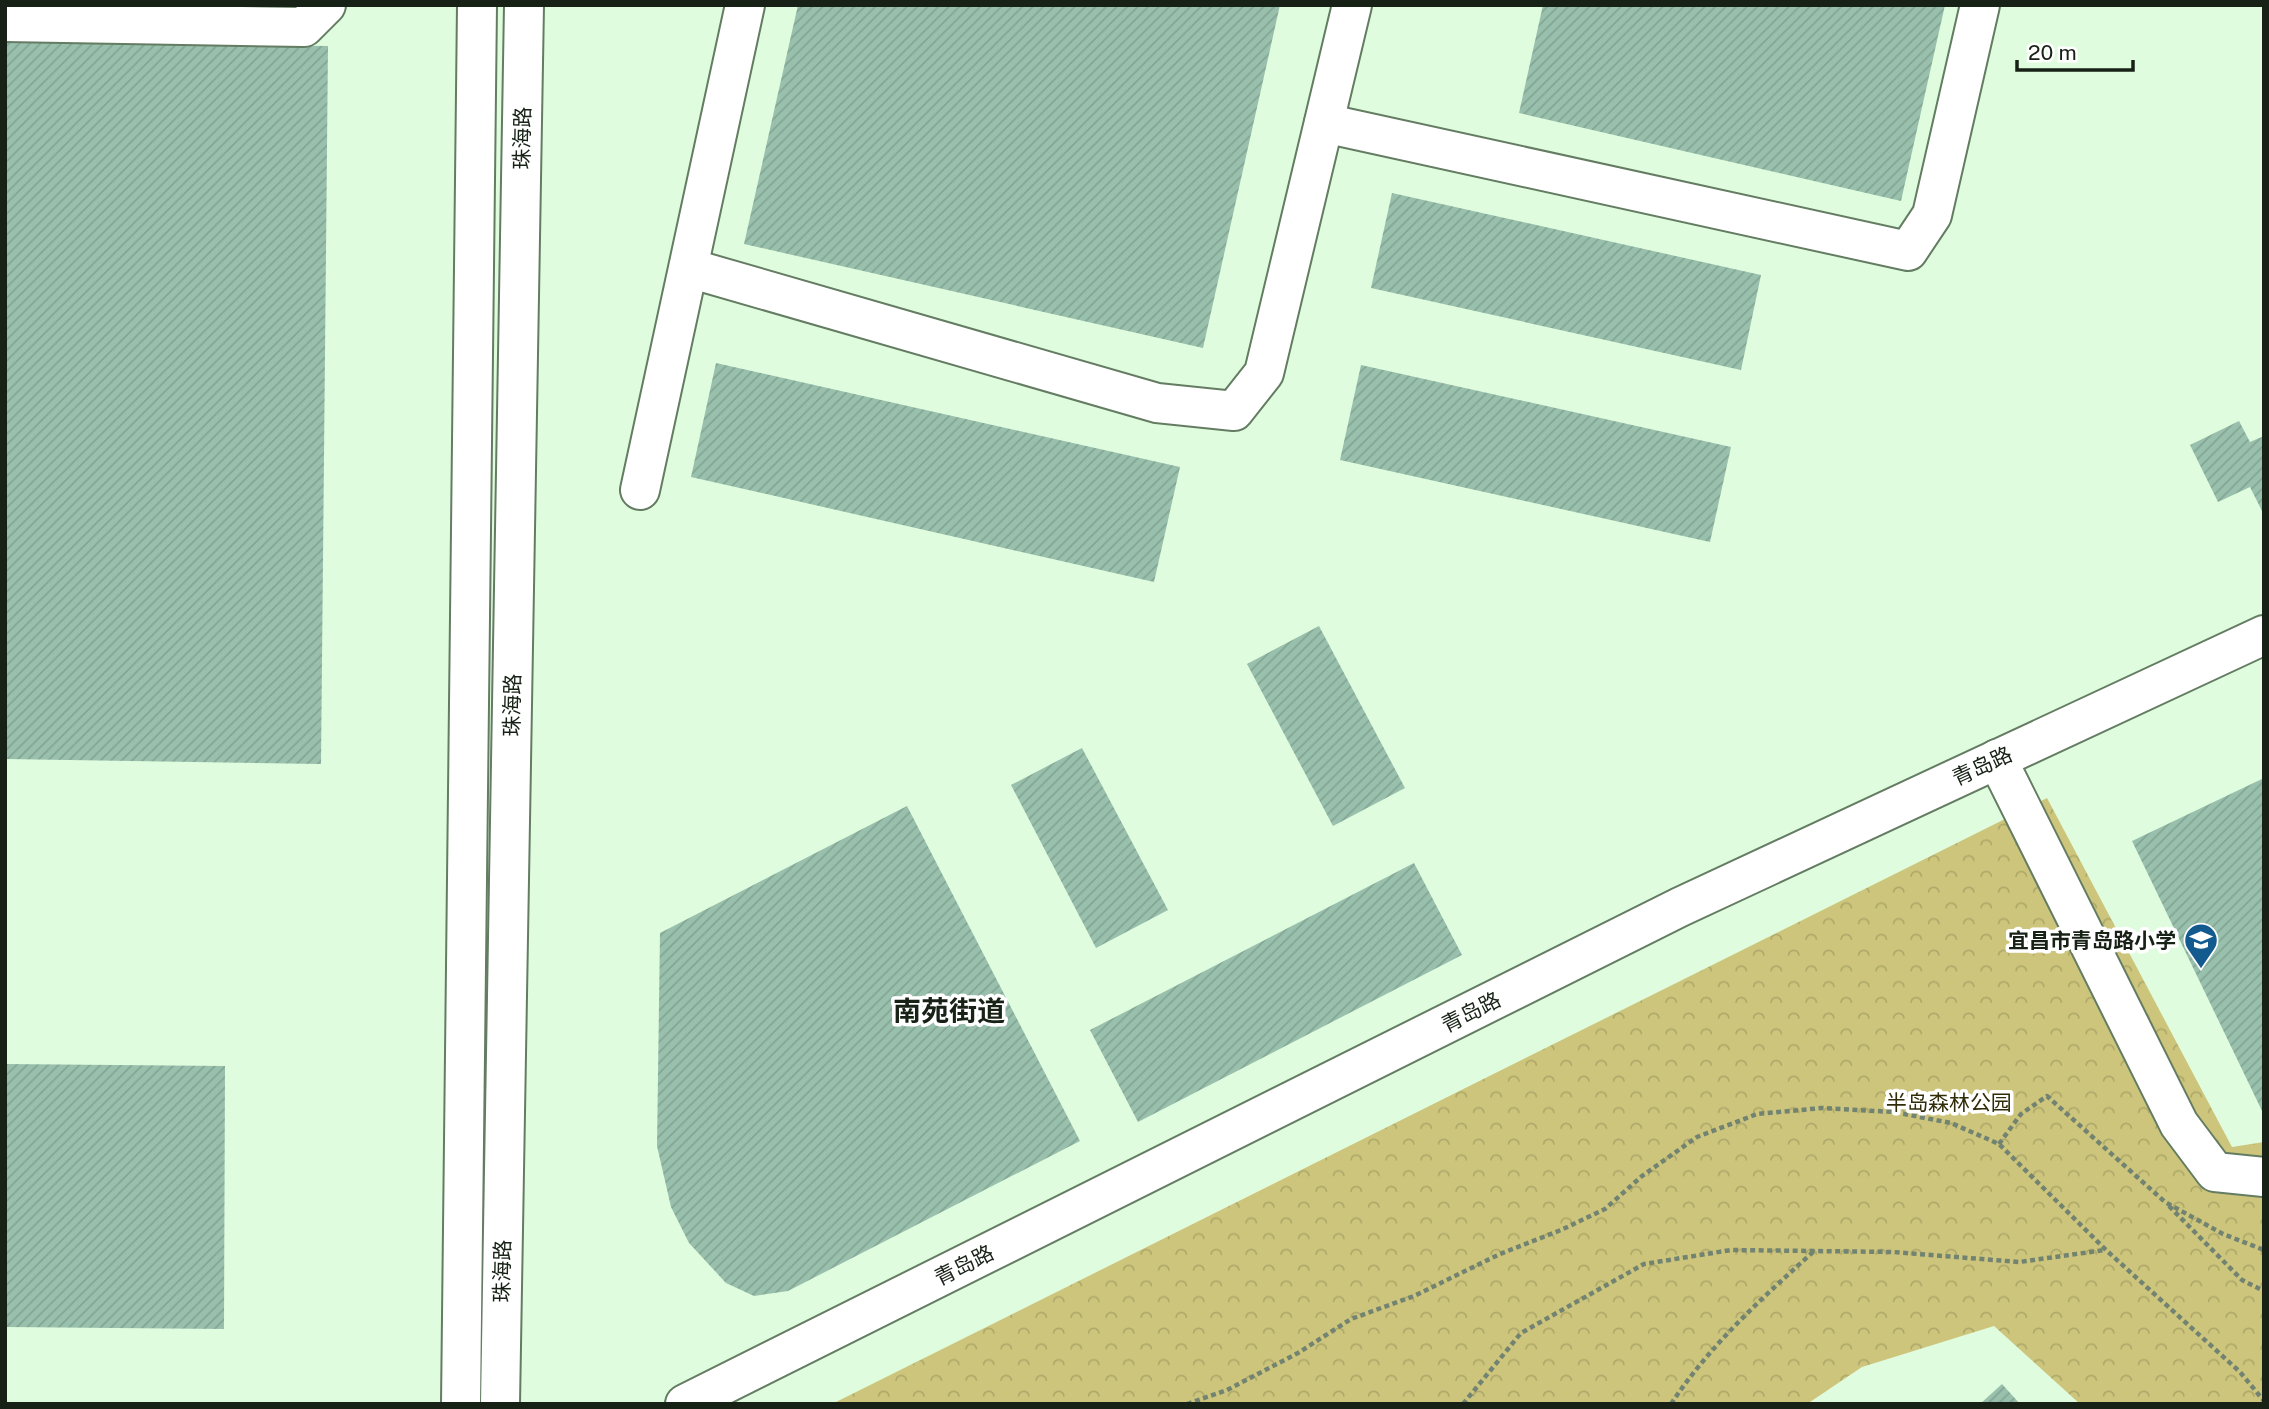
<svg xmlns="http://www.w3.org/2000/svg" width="2269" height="1409" font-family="'Public Sans','Noto Sans SC',sans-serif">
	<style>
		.forest { fill: url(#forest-crowns) }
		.building { fill: url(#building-hatch) }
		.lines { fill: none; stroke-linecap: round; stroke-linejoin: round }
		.minor-casing { stroke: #637c62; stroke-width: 42 }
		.major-casing { stroke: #637c62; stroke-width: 42 }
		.path { stroke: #728471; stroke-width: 4.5; stroke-dasharray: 5 3.5; stroke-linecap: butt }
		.minor { stroke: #fff; stroke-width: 38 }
		.major { stroke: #fff; stroke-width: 38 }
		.labels { text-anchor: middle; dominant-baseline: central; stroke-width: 7; stroke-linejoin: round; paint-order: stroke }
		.street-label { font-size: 21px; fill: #172116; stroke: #fff }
		.poi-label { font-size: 21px; font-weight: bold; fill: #172116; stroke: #fff; text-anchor: end }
		.park-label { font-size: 21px; fill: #302c09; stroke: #fff }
		.district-label { font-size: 28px; font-weight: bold; fill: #172116; stroke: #fff }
	</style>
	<defs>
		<pattern id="forest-crowns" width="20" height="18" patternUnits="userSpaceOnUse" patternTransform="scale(1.75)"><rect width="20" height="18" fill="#cdc57c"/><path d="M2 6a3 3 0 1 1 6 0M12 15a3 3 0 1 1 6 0" fill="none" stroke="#afa96a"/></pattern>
		<pattern id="building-hatch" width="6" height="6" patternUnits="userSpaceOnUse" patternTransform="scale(1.75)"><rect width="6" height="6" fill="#99c0ad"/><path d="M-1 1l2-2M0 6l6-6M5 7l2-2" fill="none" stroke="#83a594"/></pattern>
	</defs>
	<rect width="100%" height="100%" fill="#e0fcde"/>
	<polygon class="forest" points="2047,798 2232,1147 2264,1142 2264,1404 2080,1404 1994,1326 1862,1367 1807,1404 832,1404"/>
	<g class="building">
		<polygon points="798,5 1280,5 1203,348 744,244"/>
		<polygon points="1543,5 1945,5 1901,201 1519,113"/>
		<polygon points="5,42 328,46 321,764 5,759"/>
		<polygon points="1392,193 1761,275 1741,370 1371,288"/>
		<polygon points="716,363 1180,467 1154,582 691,477"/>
		<polygon points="1361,365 1731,447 1710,542 1340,460"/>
		<polygon points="2239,421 2250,442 2264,436 2264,515 2250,487 2218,502 2190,445"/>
		<polygon points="1319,626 1405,788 1333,826 1247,664"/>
		<polygon points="1082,748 1168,910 1096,948 1011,785"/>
		<polygon points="2264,778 2264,1115 2132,841"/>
		<polygon points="907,806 1080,1141 788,1291 754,1296 726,1283 689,1243 671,1207 657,1146 660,933"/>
		<polygon points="1414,863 1462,955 1138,1122 1090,1030"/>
		<polygon points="5,1064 225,1066 224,1329 5,1327"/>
		<polygon points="2002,1384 2020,1404 1980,1404"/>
	</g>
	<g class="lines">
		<g class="minor-casing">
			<g id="minor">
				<polyline points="5,22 304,27 326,5"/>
				<polyline points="1324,123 1908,251 1932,215 1980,5"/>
				<polyline points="689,268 1157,403 1234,411 1264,373 1352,5"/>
				<polyline points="640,490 745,5"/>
				<polyline points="1997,759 2179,1124 2215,1172 2264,1177"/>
				<polyline points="685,1404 1680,907 2264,635"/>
			</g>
		</g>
		<g class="major-casing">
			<g id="major">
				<polyline points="461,1404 477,5"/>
				<polyline points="500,1404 524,5"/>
			</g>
		</g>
		<g class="path">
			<polyline points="1999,1144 2021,1114 2047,1096 2165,1202 2223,1234 2264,1250"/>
			<polyline points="2169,1206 2242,1280 2264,1291"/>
			<polyline points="1187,1404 1227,1390 1298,1353 1351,1319 1414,1296 1500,1254 1561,1230 1605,1209 1642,1176 1697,1137 1757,1114 1822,1108 1894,1112 1951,1123 1999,1144 2106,1250 2240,1372 2264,1401"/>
			<polyline points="1463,1404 1521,1333 1644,1264 1731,1250 1893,1252 2019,1262 2105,1250"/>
			<path d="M 1671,1404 C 1710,1345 1761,1299 1813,1252"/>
		</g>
		<use href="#minor" class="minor"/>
		<use href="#major" class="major"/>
	</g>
	<defs>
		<g id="school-pin" transform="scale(1.75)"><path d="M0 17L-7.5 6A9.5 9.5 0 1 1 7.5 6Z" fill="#135b8f" stroke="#fff"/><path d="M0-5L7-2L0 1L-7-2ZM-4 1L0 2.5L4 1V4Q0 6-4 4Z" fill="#fff"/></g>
	</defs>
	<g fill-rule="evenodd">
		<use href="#school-pin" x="2201" y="940"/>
	</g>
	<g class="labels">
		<g class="street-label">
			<text transform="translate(522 138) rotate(-89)">珠海路</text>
			<text transform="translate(512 705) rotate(-89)">珠海路</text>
			<text transform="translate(1982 766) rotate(-25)">青岛路</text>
			<text transform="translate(1471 1012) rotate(-27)">青岛路</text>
			<text transform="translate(964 1265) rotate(-27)">青岛路</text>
			<text transform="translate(502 1271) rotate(-89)">珠海路</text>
		</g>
		<g class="poi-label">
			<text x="2176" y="940">宜昌市青岛路小学</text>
		</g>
		<g class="park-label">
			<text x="1949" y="1102">半岛森林公园</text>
		</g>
		<g class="district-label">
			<text x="949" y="1010">南苑街道</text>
		</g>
	</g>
	<rect width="2269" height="1409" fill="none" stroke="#172116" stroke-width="14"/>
	<path d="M2017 60v10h116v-10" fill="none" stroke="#172116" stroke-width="3.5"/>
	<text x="2028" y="60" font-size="21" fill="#172116" stroke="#ffffff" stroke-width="5" paint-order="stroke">20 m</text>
</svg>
